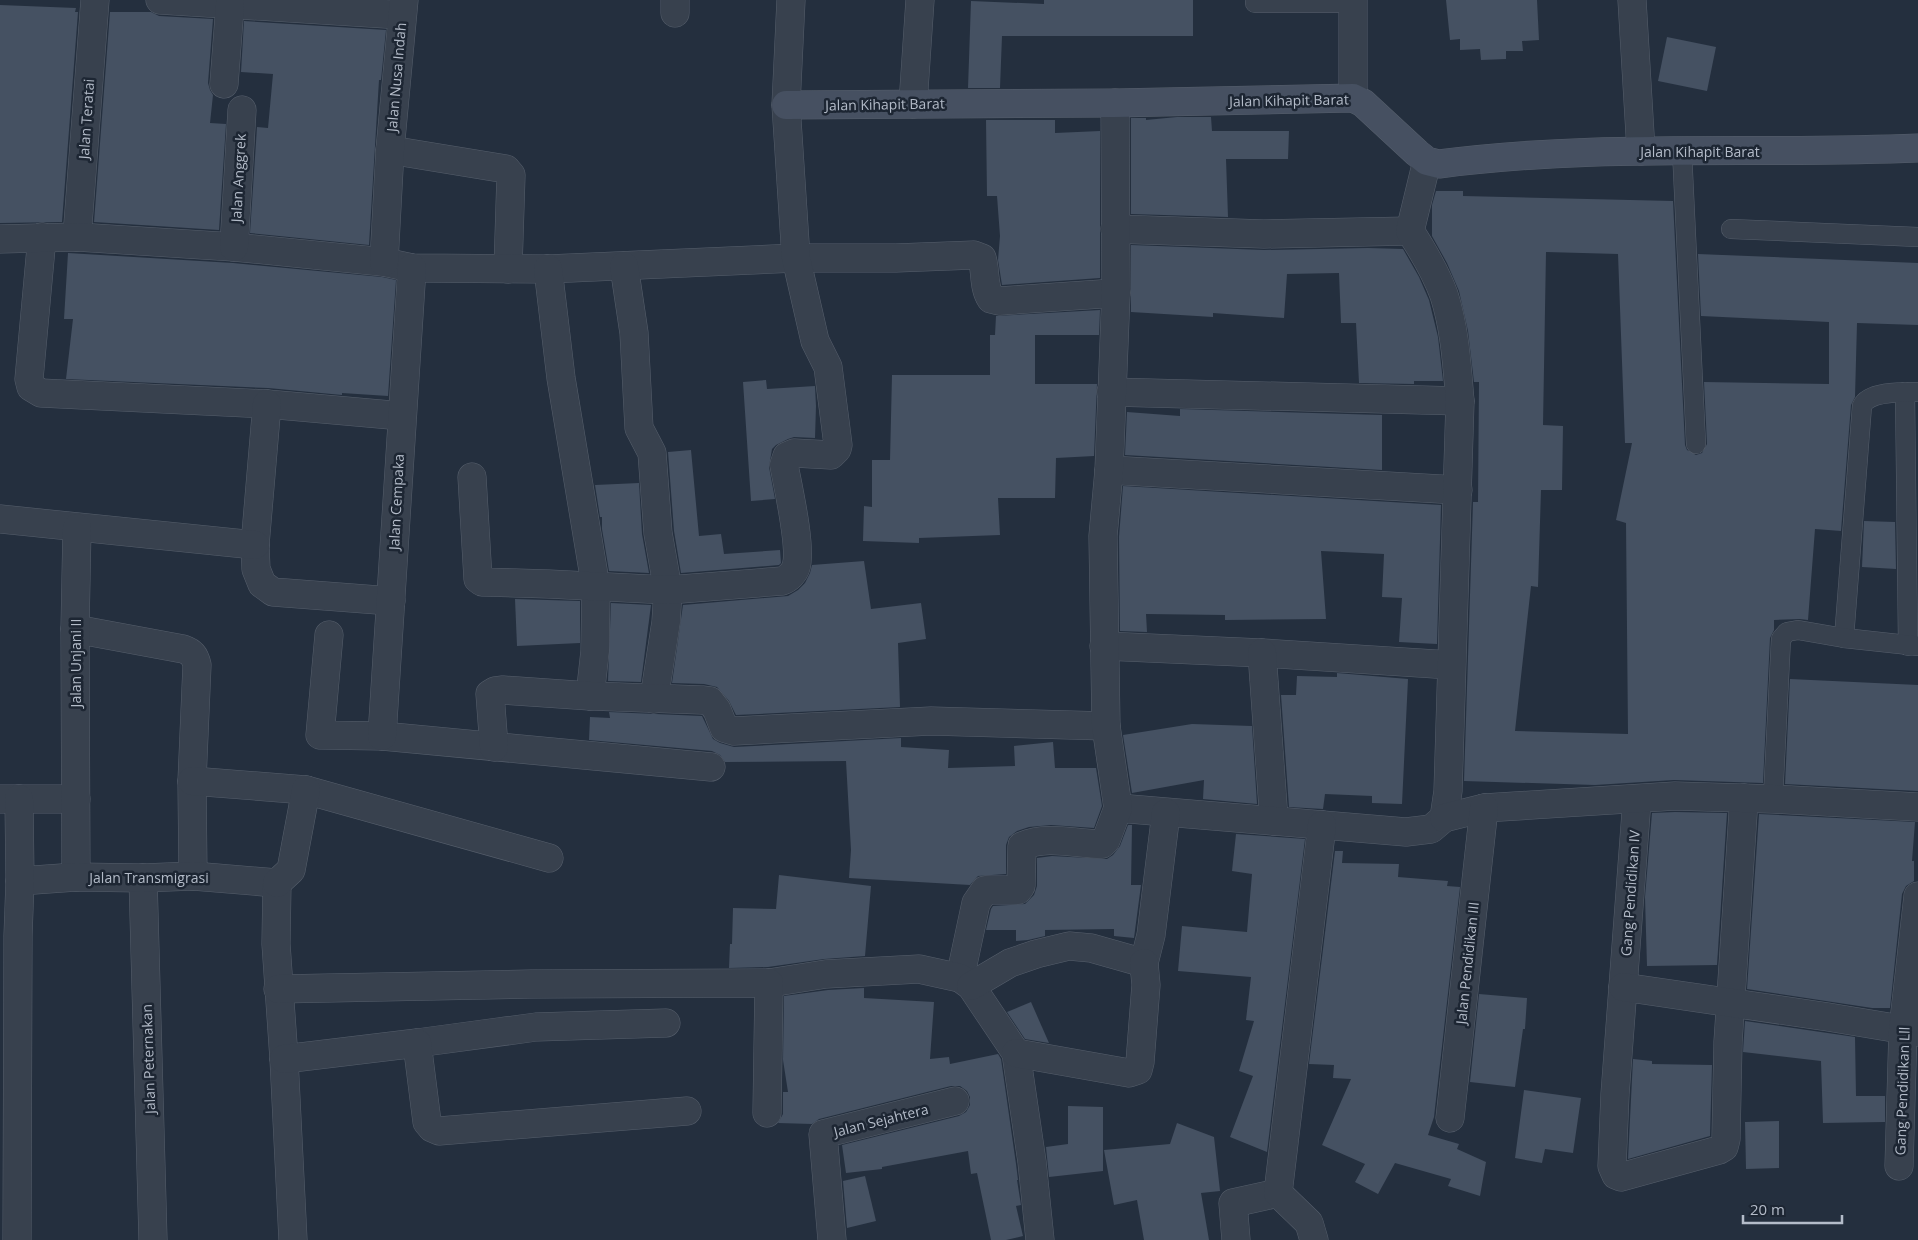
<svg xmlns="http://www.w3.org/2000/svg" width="1918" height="1240" font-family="'Open Sans',sans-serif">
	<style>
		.building { fill: #455162; fill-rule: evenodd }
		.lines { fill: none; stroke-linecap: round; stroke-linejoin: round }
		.lane-casing { stroke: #565f6c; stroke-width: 20 }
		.street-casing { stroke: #565f6c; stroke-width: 29 }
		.secondary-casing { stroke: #565f6c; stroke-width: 29 }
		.lane { stroke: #38414e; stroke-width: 19 }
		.street { stroke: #38414e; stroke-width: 28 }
		.secondary { stroke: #465061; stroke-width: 28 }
		.labels { text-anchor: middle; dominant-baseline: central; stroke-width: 5; stroke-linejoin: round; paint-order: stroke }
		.street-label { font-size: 14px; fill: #b4bcc9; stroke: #1d2633 }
	</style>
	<rect width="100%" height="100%" fill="#242f3e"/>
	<g class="building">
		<polygon points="1044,0 1193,0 1193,36 1002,36 1000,88 968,88 971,1 1044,4"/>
		<polygon points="1446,0 1537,0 1539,40 1522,41 1523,51 1506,51 1506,59 1481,60 1480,49 1460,50 1460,39 1450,40"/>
		<polygon points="0,5 76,8 75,12 78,12 62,222 0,223"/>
		<polygon points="110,12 151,12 159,16 213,19 208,83 210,90 213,95 210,123 226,124 219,230 94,222"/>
		<polygon points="244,21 386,30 381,80 379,80 369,245 250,233 257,127 268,128 273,74 241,72"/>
		<polygon points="1667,37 1716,47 1707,91 1658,81"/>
		<polygon points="1177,117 1211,117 1212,131 1289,131 1288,159 1226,159 1228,217 1131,214 1131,118 1146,118 1146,120"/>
		<polygon points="986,120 1055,120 1055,133 1100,131 1100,278 1002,285 998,260 1000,236 997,196 987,196"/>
		<path d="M 1436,191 L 1463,191 L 1463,196 L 1673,201 L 1685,445 L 1687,450 L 1696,455 L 1702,453 L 1707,444 L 1704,382 L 1829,384 L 1829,322 L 1701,316 L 1698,254 L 1918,263 L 1918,325 L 1857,323 L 1855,397 L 1851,405 L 1841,531 L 1815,529 L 1808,620 L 1800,619 L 1774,620 L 1774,630 L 1770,638 L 1763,783 L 1674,780 L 1595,785 L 1464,781 L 1473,502 L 1478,502 L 1479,382 L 1474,382 L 1468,331 L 1459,291 L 1447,263 L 1432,236 L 1432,205 ZM 1546,252 L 1618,254 L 1625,443 L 1632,443 L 1616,520 L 1626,523 L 1628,734 L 1515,731 L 1531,586 L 1538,587 L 1541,490 L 1562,490 L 1563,426 L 1543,425 Z"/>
		<polygon points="1131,245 1264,250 1368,248 1403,249 1419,277 1429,300 1438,337 1443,381 1414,381 1414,384 1359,383 1356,323 1341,323 1339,273 1287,274 1284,318 1213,313 1213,317 1131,312"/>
		<polygon points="68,253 233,263 382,277 396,280 388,396 342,393 342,395 268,388 66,379 73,319 64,319"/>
		<polygon points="1100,310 1099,335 1035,335 1035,384 1097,384 1094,456 1056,458 1055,498 998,498 1000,535 919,538 919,543 863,541 864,506 872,507 872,460 890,460 892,375 990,375 990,335 995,335 996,316"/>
		<polygon points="766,380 767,389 815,386 816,406 815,438 794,437 788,439 776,445 772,449 769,467 775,499 751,501 743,382"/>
		<polygon points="1180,409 1382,415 1382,470 1125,455 1127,412 1180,416"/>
		<polygon points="691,450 699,536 721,534 724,554 780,550 781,563 779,565 681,573 674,531 668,452"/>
		<polygon points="639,483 642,534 649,573 609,571 602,529 602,517 600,517 595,485"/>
		<polygon points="1123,486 1441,505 1437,644 1399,642 1402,598 1382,597 1384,554 1321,551 1326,619 1225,620 1225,615 1146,614 1147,632 1120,631 1119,537"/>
		<polygon points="1864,521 1895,522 1896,569 1862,567"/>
		<polygon points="864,561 871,609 921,603 926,639 898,643 900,707 736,715 729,701 717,687 704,684 672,683 683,605 788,596 798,590 805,583 810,573 812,565"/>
		<polygon points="515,599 580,601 580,643 517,646"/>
		<polygon points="611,603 651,605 641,682 608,681"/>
		<polygon points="1337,673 1408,679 1402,804 1372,803 1372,796 1325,794 1323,809 1289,807 1281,695 1296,695 1297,676 1337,677"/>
		<polygon points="1790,679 1918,685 1918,791 1785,784"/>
		<polygon points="609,712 702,716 713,739 720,743 734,747 901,738 901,747 949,750 948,768 1015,766 1014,746 1053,742 1055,768 1096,768 1102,806 1094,828 1051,825 1029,827 1017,831 1009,837 1006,845 1006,874 978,876 970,885 849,878 851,850 846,761 725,762 720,755 712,751 589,740 590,717 610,718"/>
		<polygon points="1192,724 1252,726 1257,804 1203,799 1204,780 1132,793 1123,735"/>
		<polygon points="1675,812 1727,813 1717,965 1647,966 1645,897 1652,813"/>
		<polygon points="1759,814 1915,822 1912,861 1914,861 1914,881 1906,886 1902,894 1890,1008 1872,1008 1747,989"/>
		<polygon points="1128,825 1132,825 1131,885 1141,885 1134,938 1114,936 1114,929 1045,930 1045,936 1028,940 1016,941 1016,930 986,930 991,909 993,906 1025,904 1034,895 1037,886 1037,858 1052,856 1107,859 1113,855 1120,846"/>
		<polygon points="1236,834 1305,839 1267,1152 1230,1137 1253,1076 1239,1071 1254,1021 1246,1020 1251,977 1178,971 1182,926 1247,932 1252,874 1232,871"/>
		<polygon points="1335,851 1343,851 1342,863 1399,864 1398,877 1448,881 1447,886 1460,887 1434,1117 1428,1135 1459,1144 1457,1149 1486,1162 1480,1196 1448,1186 1451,1179 1395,1163 1378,1194 1355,1182 1365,1164 1322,1145 1351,1079 1333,1078 1334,1065 1309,1064"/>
		<polygon points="779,875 871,886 865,956 824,959 768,967 729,968 730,944 732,944 733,908 776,909"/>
		<polygon points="864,988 864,998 934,1002 930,1059 949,1057 950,1064 998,1054 1001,1059 1016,1164 1018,1180 1017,1180 1021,1205 1016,1206 1023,1236 1006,1240 991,1240 977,1173 971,1174 968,1151 882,1167 882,1169 846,1173 842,1145 959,1116 966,1112 970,1105 970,1097 967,1091 960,1086 951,1086 819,1119 812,1124 778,1123 783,1114 783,1092 788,1092 783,1060 784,996 828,990"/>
		<polygon points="1479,994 1527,998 1525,1029 1523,1029 1515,1087 1470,1082"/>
		<polygon points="1031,1002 1049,1043 1025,1039 1007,1012"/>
		<polygon points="1745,1021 1855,1037 1856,1096 1885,1096 1885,1122 1823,1123 1821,1061 1743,1052"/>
		<polygon points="1633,1059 1652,1061 1652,1064 1712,1065 1710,1136 1628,1159"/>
		<polygon points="1524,1090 1581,1098 1573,1153 1545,1149 1542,1163 1515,1158"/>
		<polygon points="1068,1106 1103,1107 1103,1171 1049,1177 1046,1147 1068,1144"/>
		<polygon points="1779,1121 1779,1168 1746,1169 1745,1122"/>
		<polygon points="1177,1123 1214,1137 1220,1191 1201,1193 1209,1240 1144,1240 1137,1200 1114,1205 1104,1150 1170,1144"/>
		<polygon points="865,1176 876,1221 847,1228 843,1181"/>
	</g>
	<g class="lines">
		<g class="lane-casing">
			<g id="lane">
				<polyline points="1255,3 1353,3"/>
				<polyline points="1682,151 1696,444"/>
				<polyline points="1731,229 1918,237"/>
				<polyline points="1905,392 1908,646"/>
				<path d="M 1844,638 L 1862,406 C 1869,391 1903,392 1918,392"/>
				<polyline points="1773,799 1781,639 1787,632 1798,630 1844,638 1918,646"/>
			</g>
		</g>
		<g class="street-casing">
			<g id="street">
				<polyline points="160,0 402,15"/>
				<polyline points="675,0 675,13"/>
				<polyline points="1632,0 1641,151"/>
				<polyline points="224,84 230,5"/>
				<polyline points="1353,98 1353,0"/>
				<polyline points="913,104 920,0"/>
				<polyline points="390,150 506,169 511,175 508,269"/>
				<polyline points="1115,229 1264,234 1410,231"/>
				<polyline points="42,237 29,379 31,387 41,393 267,404 402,416"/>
				<polyline points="77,237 95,0"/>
				<path d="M 0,239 L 77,237 L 234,247 L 384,262 L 412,268 L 548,269 L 796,258 L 896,258 L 974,255 L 982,258 C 986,271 983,287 991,299 L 999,301 L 1116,293"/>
				<polyline points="234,247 242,110"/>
				<polyline points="384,262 390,150 404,0"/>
				<polyline points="624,266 634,333 639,428 652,453 658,533 668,590 666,622 654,699"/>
				<polyline points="548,269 561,378 596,588 595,651 590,696"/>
				<polyline points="1111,392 1460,401"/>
				<polyline points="267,404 255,545 256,569 262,584 273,592 391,601"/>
				<polyline points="1109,470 1458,490"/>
				<path d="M 472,477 L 478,579 L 482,582 L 549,584 L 668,590 L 782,581 C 788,579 794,573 796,567 C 802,548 788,487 784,465 L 787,456 L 794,453 L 831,455 L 837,449 L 838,445 L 828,367 L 815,341 L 796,258 L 786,105 L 791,0"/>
				<polyline points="0,519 255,545"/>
				<path d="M 75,629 L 183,649 C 192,652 195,656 197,665 L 192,781 L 193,876"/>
				<polyline points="329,635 320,735 382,736 711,767"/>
				<polyline points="1104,646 1262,653 1451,665"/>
				<polyline points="1262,653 1274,821"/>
				<polyline points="382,736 412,268"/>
				<polyline points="494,747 490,694 495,691 503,690 590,696 702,700 710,701 717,710 724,728 734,731 931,721 1106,726"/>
				<polyline points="192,781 306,790 549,858"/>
				<polyline points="0,799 76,799"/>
				<polyline points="1637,799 1615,1094 1612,1166 1616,1175 1621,1177 1719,1150 1724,1147 1726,1139 1728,1042 1744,798"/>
				<path d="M 1118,808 L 1406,832 L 1431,829 L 1444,818 L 1448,791 L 1460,401 C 1457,366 1455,329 1444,295 C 1436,273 1423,251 1410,231 L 1427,161"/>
				<polyline points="1444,818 1484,808 1675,796 1773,799 1918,807"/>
				<polyline points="76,877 75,629 77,528"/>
				<polyline points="143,878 153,1240"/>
				<polyline points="20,881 76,877 143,878 193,876 277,883"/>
				<polyline points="277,883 276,944 284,1059 293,1240"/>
				<polyline points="277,883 291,870 306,790"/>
				<path d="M 960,978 L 976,903 L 985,890 L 1018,890 L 1021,886 L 1022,846 C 1049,835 1074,844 1102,844 L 1106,840 L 1118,808 L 1106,726 L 1103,536 L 1109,470 L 1116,293 L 1115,103"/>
				<polyline points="769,983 826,974 919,969 960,978 971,986 1016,1053 1032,1162 1040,1240"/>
				<polyline points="971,986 1010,963 1036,954 1069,946 1091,948 1144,963 1151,935 1166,813"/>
				<polyline points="1623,987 1828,1017 1918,1032"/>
				<polyline points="278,989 531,984 769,983 767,1113"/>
				<polyline points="417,1043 536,1027 666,1023"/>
				<polyline points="1016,1053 1129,1073 1138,1070 1140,1062 1146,985 1144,963"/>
				<polyline points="284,1059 417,1043 427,1122 432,1128 439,1131 687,1111"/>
				<polyline points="1450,1118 1484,808"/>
				<polyline points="1899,1166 1903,1030 1918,896"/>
				<polyline points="17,1240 18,936 20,881 19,799"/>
				<polyline points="832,1240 823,1134 955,1101"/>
				<polyline points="1236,1240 1233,1203 1278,1193"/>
				<polyline points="1314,1240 1309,1223 1278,1193 1322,825"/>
			</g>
		</g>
		<g class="secondary-casing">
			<path id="secondary" d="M 786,105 L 1115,103 L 1353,98 L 1363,103 L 1417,153 L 1427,161 L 1439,164 C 1598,143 1758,155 1918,148"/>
		</g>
		<use href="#lane" class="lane"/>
		<use href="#street" class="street"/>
		<use href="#secondary" class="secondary"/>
	</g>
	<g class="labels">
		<g class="street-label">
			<text transform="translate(396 77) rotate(-85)">Jalan Nusa Indah</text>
			<text transform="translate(1289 100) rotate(-1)">Jalan Kihapit Barat</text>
			<text transform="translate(885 104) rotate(-1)">Jalan Kihapit Barat</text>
			<text transform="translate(86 119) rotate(-86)">Jalan Teratai</text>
			<text x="1700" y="151">Jalan Kihapit Barat</text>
			<text transform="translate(238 178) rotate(-87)">Jalan Anggrek</text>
			<text transform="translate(396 502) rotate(-87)">Jalan Cempaka</text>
			<text transform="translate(75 663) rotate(-90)">Jalan Unjani II</text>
			<text x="149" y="877">Jalan Transmigrasi</text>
			<text transform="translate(1630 893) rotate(-86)">Gang Pendidikan IV</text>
			<text transform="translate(1467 963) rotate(-84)">Jalan Pendidikan III</text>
			<text transform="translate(148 1059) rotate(-92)">Jalan Peternakan</text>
			<text transform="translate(1902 1091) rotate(-88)">Gang Pendidikan Lll</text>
			<text transform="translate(881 1120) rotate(-14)">Jalan Sejahtera</text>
		</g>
	</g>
	<path d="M1743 1215v8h99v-8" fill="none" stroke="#b4bcc9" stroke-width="2.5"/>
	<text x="1750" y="1215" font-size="15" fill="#b4bcc9" stroke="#1d2633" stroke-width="4" paint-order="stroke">20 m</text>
</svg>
